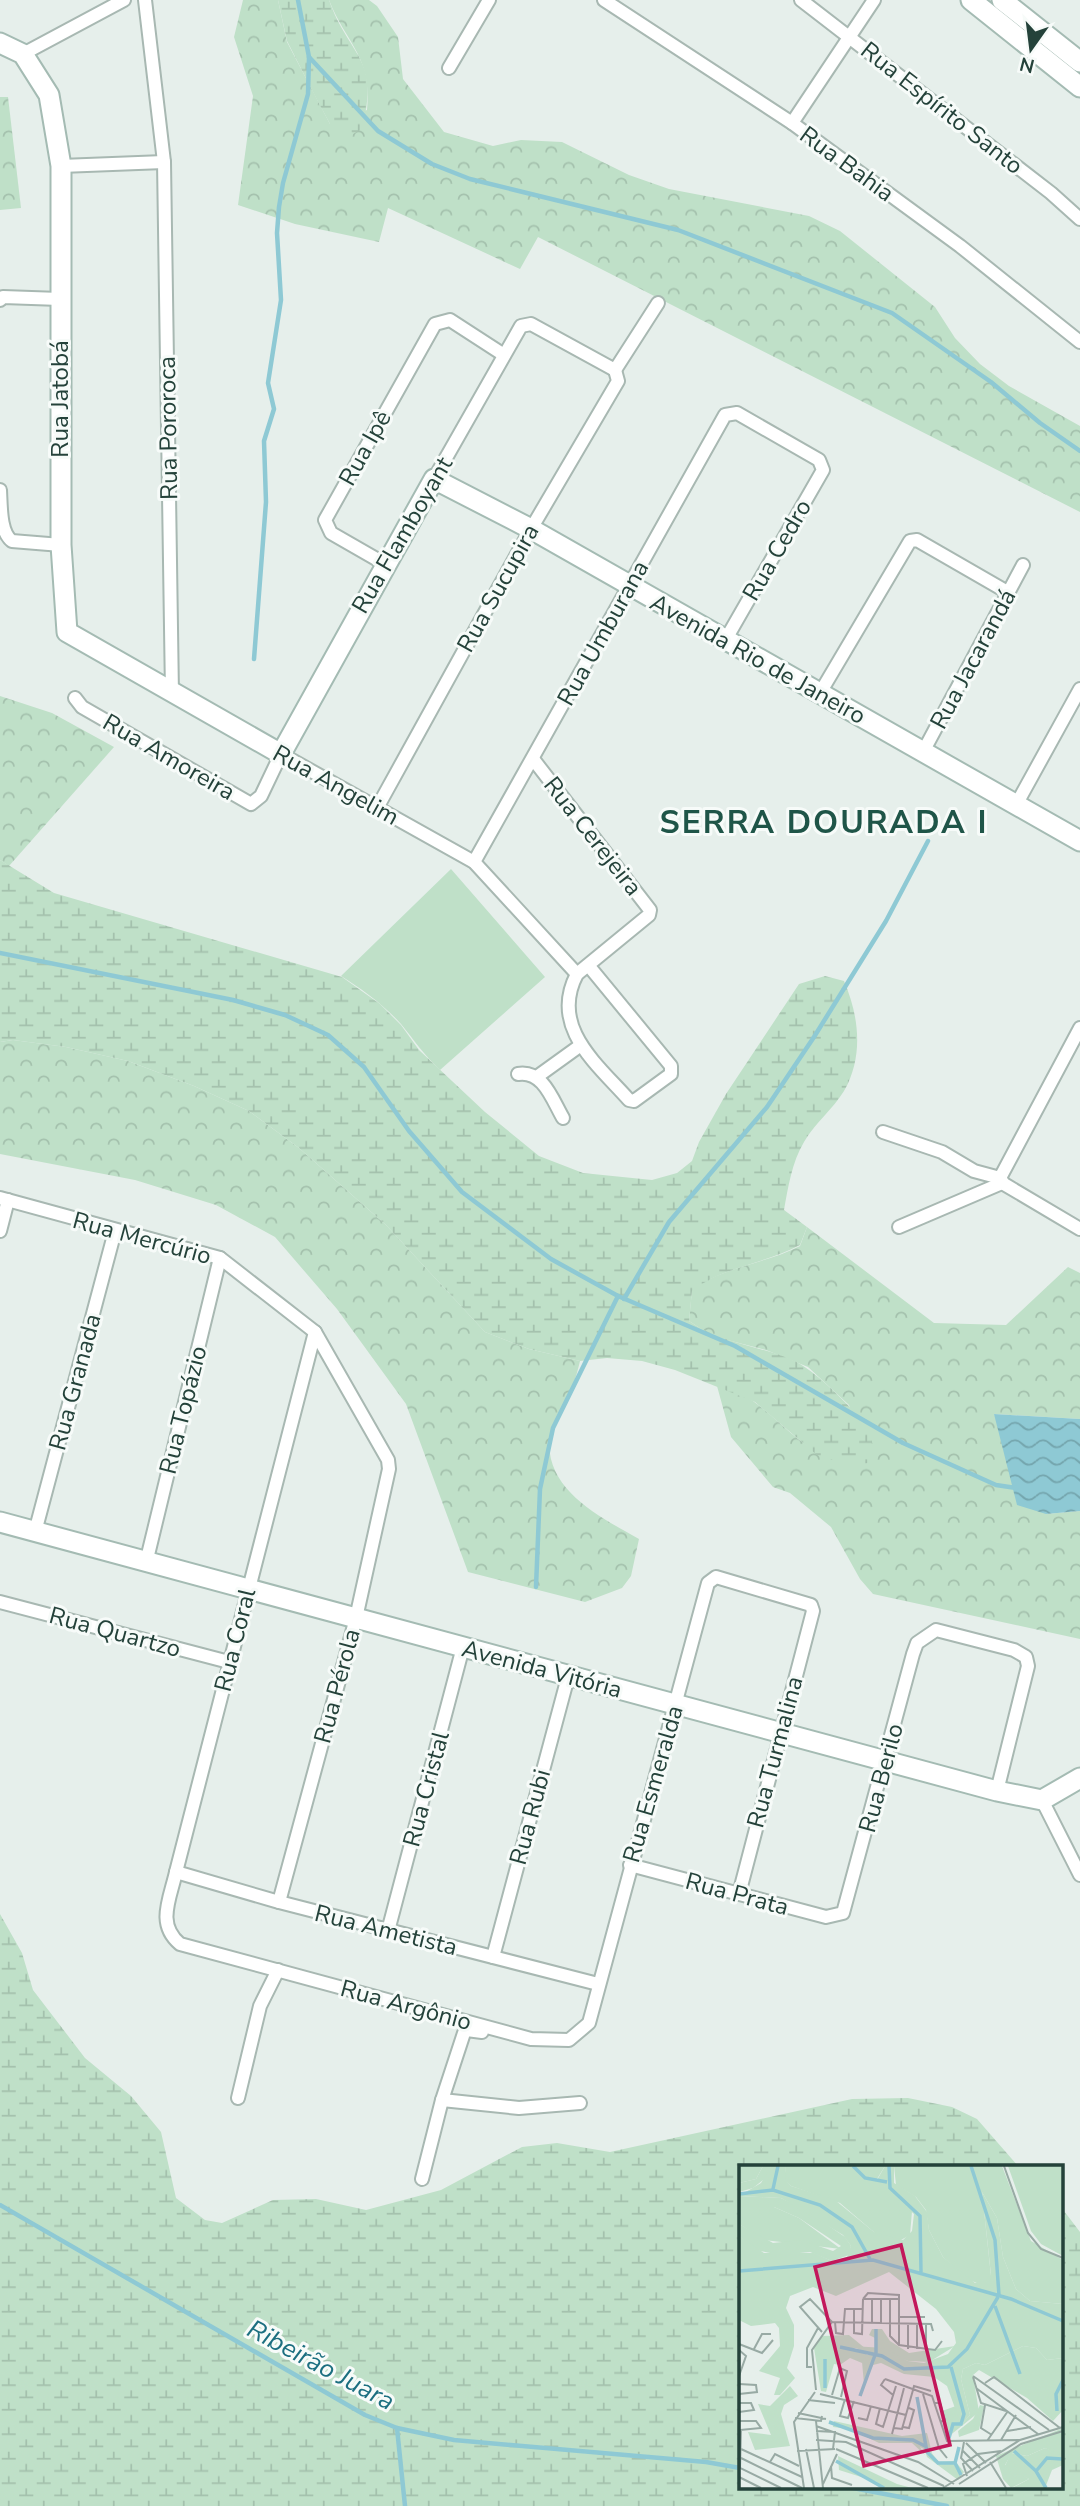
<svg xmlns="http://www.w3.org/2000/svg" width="1080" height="2506" font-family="'Nunito Sans',sans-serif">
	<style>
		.green { fill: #bfe0c8 }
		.forest { fill: url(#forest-crowns) }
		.wetland { fill: url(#wetland-marsh) }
		.water { fill: url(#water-waves) }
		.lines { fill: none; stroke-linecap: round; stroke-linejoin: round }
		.stream { stroke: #8ec9d4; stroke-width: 4.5 }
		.street-casing { stroke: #a8b8b2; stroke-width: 16 }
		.secondary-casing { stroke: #a4bbb3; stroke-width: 23 }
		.street { stroke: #fff; stroke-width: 12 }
		.secondary { stroke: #fff; stroke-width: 19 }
		.labels { text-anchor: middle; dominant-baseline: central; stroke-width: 6; stroke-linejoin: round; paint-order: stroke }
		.street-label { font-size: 24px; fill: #24423a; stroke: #f7fbf9 }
		.water-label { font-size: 26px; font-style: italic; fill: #1c6f80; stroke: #f7fbf9 }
		.district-label { font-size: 32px; font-weight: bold; letter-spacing: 2px; fill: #1f5548; stroke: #f7fbf9 }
		.inset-river { fill: none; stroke: #8ec9d4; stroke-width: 3.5 }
		.inset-road { fill: none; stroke: #98aaa4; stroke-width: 2 }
		.view { fill: #c2185b; fill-opacity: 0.15; stroke: #c2185b; stroke-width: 3.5 }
		.inset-edge { fill: none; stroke: #24423a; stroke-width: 3.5 }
	</style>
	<defs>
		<pattern id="forest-crowns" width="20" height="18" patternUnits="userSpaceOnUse" patternTransform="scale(1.75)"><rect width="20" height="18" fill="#bfe0c8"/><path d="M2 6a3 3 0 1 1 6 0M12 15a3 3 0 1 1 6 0" fill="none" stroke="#a4c1ad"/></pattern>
		<pattern id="wetland-marsh" width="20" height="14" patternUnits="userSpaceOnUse" patternTransform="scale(1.75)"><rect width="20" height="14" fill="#bfe0c8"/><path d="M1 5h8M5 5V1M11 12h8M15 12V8" fill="none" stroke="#a4c1ad"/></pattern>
		<pattern id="water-waves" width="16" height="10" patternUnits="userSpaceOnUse" patternTransform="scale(1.75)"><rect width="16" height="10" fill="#8ec9d4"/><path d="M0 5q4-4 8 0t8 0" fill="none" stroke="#74a5ad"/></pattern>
	</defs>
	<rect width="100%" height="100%" fill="#e6efeb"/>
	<path class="green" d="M 451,869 L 545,977 L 440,1070 C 424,1055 414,1040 401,1024 C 384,1005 362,989 341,976 Z"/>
	<g class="forest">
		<path d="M 243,0 L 278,0 L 287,42 L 330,124 L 367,110 C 372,56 347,45 329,0 L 369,0 L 377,6 L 398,37 L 403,79 L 444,132 L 493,146 L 521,140 L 562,142 L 629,175 L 669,189 L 809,216 L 840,231 L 935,307 L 955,338 L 980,364 L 1009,386 L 1080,426 L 1080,512 L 538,237 L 520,269 L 388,208 L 379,242 L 295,224 L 238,205 L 253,96 L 234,37 Z"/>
		<polygon points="0,97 8,97 21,208 0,210"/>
		<polygon points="0,696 52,713 114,747 9,866 0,860"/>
		<path d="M 13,1040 L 66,1047 L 128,1061 L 194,1086 L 249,1111 L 299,1148 L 386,1225 L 485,1332 L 529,1349 L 580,1361 C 576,1379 570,1394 562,1411 C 558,1418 551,1428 550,1435 C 542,1489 602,1518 639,1539 L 631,1576 L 622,1588 L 585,1602 L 468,1572 L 406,1404 L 337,1309 L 275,1237 L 216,1205 L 135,1180 L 0,1154 L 0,1042 Z"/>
		<path d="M 807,1227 L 934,1323 L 1006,1325 L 1068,1267 L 1080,1273 L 1080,1419 L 994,1414 L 1046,1514 L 1080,1511 L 1080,1639 L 873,1594 L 860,1579 L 831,1527 L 790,1493 L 773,1487 L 731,1437 L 717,1386 C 729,1391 746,1395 757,1404 C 792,1431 819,1469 868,1462 L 849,1405 L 808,1367 L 766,1350 L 712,1336 L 689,1321 L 692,1290 C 724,1266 765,1264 800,1246 Z"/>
	</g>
	<g class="wetland">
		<path d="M 278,0 L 329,0 C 349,57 381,57 362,129 L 351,135 L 330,124 L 315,96 L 287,41 Z"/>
		<path d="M 0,860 L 54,893 L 342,977 L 380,1004 L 401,1025 L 419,1050 L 485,1112 L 539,1156 L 583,1173 L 652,1180 L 677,1173 L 692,1161 L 699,1142 L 726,1094 L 799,984 L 825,976 L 844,981 C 859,1016 864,1056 844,1091 C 833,1109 815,1123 804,1142 C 792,1162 788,1187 784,1210 L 807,1227 L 800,1245 C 765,1264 724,1266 692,1291 L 689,1321 C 720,1343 756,1345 790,1359 C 816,1369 851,1408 871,1430 L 872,1447 L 868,1463 L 849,1465 L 817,1455 L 755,1402 L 675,1370 L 642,1361 L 607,1358 L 580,1361 L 529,1349 L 485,1332 L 386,1225 L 299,1148 L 249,1111 L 194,1086 L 128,1061 L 66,1047 L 13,1040 L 0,1042 Z"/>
		<polygon points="0,1914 22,1953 33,1990 85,2058 131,2096 161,2132 176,2198 205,2220 222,2223 273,2200 316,2199 366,2210 441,2190 522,2147 557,2143 610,2152 852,2099 908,2098 952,2107 977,2119 1018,2166 740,2166 740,2487 1061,2487 1061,2207 1080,2232 1080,2506 0,2506"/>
	</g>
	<polygon class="water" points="994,1414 1080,1419 1080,1511 1046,1514 1017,1505"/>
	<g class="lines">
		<g class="stream">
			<polyline points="309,57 378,131 432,164 470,179 678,230 892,313 991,382 1040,423 1080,451"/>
			<polyline points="254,659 266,502 264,441 274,409 268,383 281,300 277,233 279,207 283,183 308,94 309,57 298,0"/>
			<polyline points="0,953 233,1000 285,1015 328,1035 364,1067 409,1131 462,1192 551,1259 618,1296 735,1346 903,1443 996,1485 1016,1488"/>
			<polyline points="624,1299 669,1222 767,1107 814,1037 886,921 928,841"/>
			<polyline points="536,1587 540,1489 553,1428 618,1296"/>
			<polyline points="0,2205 365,2415 397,2428 454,2440 706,2462 740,2468"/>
			<polyline points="397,2428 405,2506"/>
			<polyline points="848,2487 947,2506"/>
		</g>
		<g class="street-casing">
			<g id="street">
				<polyline points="145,0 164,162 172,694"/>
				<polyline points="604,0 792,123 960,246 1080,342"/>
				<polyline points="801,0 1051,193 1080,219"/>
				<polyline points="23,54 124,0"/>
				<polyline points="449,68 489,0"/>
				<polyline points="792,123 874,0"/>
				<polyline points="61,166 164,162"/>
				<polyline points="0,300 3,297 60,299"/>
				<polyline points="615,370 658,303"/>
				<polyline points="434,479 521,326 531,324 615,370"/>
				<path d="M 0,490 C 1,507 0,532 12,541 L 61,545"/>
				<polyline points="385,564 331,533 325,520 435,324 450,320 504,355"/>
				<polyline points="820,693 910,541 917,540 1009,593"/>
				<polyline points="75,698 82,707 251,804 261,796 281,754 474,862 577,974"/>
				<polyline points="923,752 1023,565"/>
				<path d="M 533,759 L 650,910 L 649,915 L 577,974 C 549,1027 597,1064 629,1100 L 634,1101 L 671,1074 L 671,1066 L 588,965"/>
				<polyline points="1016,805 1080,689"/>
				<polyline points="377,808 531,529 618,381 615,370"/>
				<polyline points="474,862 725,415 737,413 819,460 823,470 726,639"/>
				<polyline points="1080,1028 1000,1178 1004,1184 1080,1229"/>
				<path d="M 518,1074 C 543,1070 552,1099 563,1118"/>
				<polyline points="538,1076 581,1045"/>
				<polyline points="883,1132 942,1152 974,1171 1000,1178"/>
				<polyline points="0,1198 220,1258 315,1332 388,1460 389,1469 356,1618 279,1902"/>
				<polyline points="899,1227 1002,1183"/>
				<polyline points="0,1231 8,1200"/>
				<path d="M 315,1332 L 176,1872 C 170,1899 156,1924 180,1944 L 531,2039 L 569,2040 L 589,2023 L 708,1583 L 716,1577 L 811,1605 L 813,1611 L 739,1894"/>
				<polyline points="35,1532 115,1231"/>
				<polyline points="146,1563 220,1258"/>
				<polyline points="0,1602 229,1662"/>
				<polyline points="1042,1800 1080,1875"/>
				<polyline points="630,1865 826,1917 843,1913 913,1654 917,1643 936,1630 1014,1650 1026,1657 1028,1666 997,1791"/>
				<polyline points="176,1872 279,1902 598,1984"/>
				<polyline points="388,1931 463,1647"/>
				<polyline points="493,1957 568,1677"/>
				<polyline points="238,2098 260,2006 278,1970"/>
				<polyline points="442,2100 519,2108 580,2103"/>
				<polyline points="422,2179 442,2100 464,2033 467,2030 482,2032"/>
			</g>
		</g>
		<g class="secondary-casing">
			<g id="secondary">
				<polyline points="971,0 1080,87"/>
				<polyline points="1002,0 1080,62"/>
				<polyline points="0,43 23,54 49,95 61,166 61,545 67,632 281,754 434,479 531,529 1080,841"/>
				<polyline points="0,1522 997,1791 1042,1800 1080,1778"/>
			</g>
		</g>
		<use href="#street" class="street"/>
		<use href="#secondary" class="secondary"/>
	</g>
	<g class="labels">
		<g class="street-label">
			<text transform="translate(942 108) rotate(38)">Rua Espírito Santo</text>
			<text transform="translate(847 164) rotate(36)">Rua Bahia</text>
			<text transform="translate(60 399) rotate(-90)">Rua Jatobá</text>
			<text transform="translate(168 428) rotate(-91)">Rua Pororoca</text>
			<text transform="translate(365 448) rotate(-61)">Rua Ipê</text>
			<text transform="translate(402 535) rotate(-60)">Rua Flamboyant</text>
			<text transform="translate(777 550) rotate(-60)">Rua Cedro</text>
			<text transform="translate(498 588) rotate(-61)">Rua Sucupira</text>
			<text transform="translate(603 633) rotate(-61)">Rua Umburana</text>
			<text transform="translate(758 659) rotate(29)">Avenida Rio de Janeiro</text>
			<text transform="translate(973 659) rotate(-62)">Rua Jacarandá</text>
			<text transform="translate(169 757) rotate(30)">Rua Amoreira</text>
			<text transform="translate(336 785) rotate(29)">Rua Angelim</text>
			<text transform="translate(593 836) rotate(52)">Rua Cerejeira</text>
			<text transform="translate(142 1238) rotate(15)">Rua Mercúrio</text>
			<text transform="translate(75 1382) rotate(-75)">Rua Granada</text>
			<text transform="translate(183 1410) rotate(-76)">Rua Topázio</text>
			<text transform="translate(115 1632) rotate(15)">Rua Quartzo</text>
			<text transform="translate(235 1640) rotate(-76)">Rua Coral</text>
			<text transform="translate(542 1669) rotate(15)">Avenida Vitória</text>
			<text transform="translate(337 1686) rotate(-75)">Rua Pérola</text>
			<text transform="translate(775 1752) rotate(-75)">Rua Turmalina</text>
			<text transform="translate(881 1778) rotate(-75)">Rua Berilo</text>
			<text transform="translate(653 1784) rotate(-74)">Rua Esmeralda</text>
			<text transform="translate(426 1789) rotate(-75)">Rua Cristal</text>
			<text transform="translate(530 1817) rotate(-75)">Rua Rubi</text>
			<text transform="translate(737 1894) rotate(15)">Rua Prata</text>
			<text transform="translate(386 1930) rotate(14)">Rua Ametista</text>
			<text transform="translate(406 2005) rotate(15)">Rua Argônio</text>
		</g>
		<g class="water-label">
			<text transform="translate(321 2365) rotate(28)">Ribeirão Juara</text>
		</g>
		<g class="district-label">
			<text x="824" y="822">SERRA DOURADA I</text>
		</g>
	</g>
	<g transform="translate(739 2165)">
		<rect width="324" height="324" fill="#e6efeb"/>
		<path d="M 0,1 L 24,1 L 17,14 L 0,18 ZM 0,42 L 35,42 L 60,53 L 102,84 L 25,75 L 0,59 ZM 241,240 L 245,241 L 240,265 L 220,272 L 219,266 L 234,254 ZM 324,263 L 324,292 L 306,283 L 288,291 L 273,288 L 266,300 L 290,314 L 272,323 L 264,314 L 257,291 Z" fill="#bfe0c8"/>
		<path d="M 24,1 L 32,1 L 28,12 L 14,23 L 0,27 L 0,18 L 17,14 ZM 47,1 L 146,1 L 138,14 L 173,46 L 171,70 L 160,76 L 136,68 L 101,38 L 52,21 L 45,15 ZM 155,1 L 263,1 L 292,76 L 324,95 L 324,139 L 291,136 L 277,124 L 264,92 L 258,53 L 243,27 L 252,111 L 242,119 L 229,115 L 204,92 L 190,65 L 187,45 L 177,32 L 157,20 ZM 269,1 L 324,1 L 324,91 L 302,79 L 292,66 ZM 0,31 L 42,33 L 68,46 L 106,72 L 112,81 L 110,90 L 93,96 L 71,87 L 40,90 L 17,85 L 0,71 L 0,59 L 34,78 L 62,75 L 94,86 L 102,81 L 60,53 L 35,42 L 0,42 ZM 133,164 L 143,164 L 151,176 L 170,188 L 216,181 L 190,197 L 169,196 L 138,183 L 138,174 L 130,170 ZM 110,170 L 127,184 L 114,183 L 131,191 L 123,198 L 111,193 L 101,200 L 95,199 L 87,227 L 82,226 L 75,183 L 83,171 ZM 284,181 L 297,183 L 308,195 L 324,193 L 324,245 L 314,256 L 288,233 L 240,205 L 234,210 L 240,247 L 209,272 L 203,246 L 217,241 L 222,260 L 231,250 L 222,214 L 224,204 L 237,198 L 246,200 ZM 51,221 L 59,231 L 45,240 L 42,249 L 51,281 L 16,285 L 9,267 L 32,270 L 19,239 L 31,241 ZM 95,256 L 163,271 L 188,268 L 193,288 L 181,282 L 186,290 L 173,278 L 140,278 L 111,264 L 94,262 ZM 306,283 L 323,289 L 324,300 L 313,305 L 306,323 L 273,323 L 290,314 L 265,303 L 272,288 L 288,291 ZM 99,291 L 158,319 L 173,323 L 141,323 L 138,317 L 100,305 Z" fill="#bfe0c8"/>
		<path d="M 32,1 L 47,1 L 46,15 L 52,21 L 96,35 L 135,67 L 164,75 L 173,66 L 175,49 L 138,15 L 146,1 L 155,1 L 155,18 L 176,31 L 188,47 L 190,65 L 204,92 L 236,118 L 252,110 L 243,27 L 258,53 L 264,92 L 277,124 L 291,136 L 324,139 L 324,193 L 308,195 L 297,183 L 284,181 L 246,200 L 237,198 L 224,204 L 222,214 L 231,250 L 222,260 L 208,221 L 195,212 L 165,209 L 142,198 L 134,200 L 125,219 L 123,197 L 130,189 L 113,181 L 146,183 L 169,196 L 185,198 L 209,189 L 217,178 L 215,167 L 197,144 L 150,107 L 97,131 L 74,122 L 51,131 L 47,143 L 55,160 L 55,181 L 48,203 L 56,213 L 41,230 L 35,230 L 41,213 L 20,206 L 41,181 L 40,163 L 36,158 L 12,161 L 0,155 L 0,71 L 25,88 L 75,88 L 93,96 L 108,92 L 112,81 L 104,70 L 42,33 L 0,31 L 22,18 ZM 183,276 L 200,297 L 216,296 L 225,307 L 219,315 L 188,292 Z" fill="#bfe0c8"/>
		<path class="inset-river" d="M 114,1 L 126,13 L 148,17M 150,1 L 151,23 L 181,51 L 182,107M 232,1 L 256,75 L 260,130M 34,24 L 39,1M 0,29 L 34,25 L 81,40 L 113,62 L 131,94M 0,106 L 134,95 L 272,134 L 324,156M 256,141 L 281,209M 101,182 L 143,191 L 165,204 L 209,202 L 228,184 L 259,132M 137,188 L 137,164M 86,223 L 86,194M 121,231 L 136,190M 178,232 L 188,287 L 199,298 L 216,298M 318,246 L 317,229 L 324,215M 90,257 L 134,273 L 174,275 L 186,281M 210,273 L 214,259 L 222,259 L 225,249 L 212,202M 220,282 L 216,298 L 222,310M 275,286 L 297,306 L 307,323M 97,296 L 145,323M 298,305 L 308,293 L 323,294"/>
		<path class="inset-road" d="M 265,1 L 289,68 L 302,84 L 324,93M 124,134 L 129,128 L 160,130 L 160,180M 124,134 L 160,134M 151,134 L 151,171 L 160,180 L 196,185 L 203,176M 115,144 L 115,168 L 123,169 L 124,134M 160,152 L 186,152M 96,157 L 97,168 L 104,169 L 106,144 L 124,144M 133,158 L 133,134M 142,158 L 142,134M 169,158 L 169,184M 83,167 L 61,142 L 71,134 L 93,157M 0,179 L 23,188 L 34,175M 15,184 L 23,169 L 32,169M 178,184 L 178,159M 187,184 L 187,159M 0,185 L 7,191 L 0,211M 73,202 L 68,202 L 68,183 L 79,163M 234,211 L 310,265M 234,212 L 242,238 L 267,246M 146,214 L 193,231 L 208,276 L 281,275M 146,214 L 142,220 L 154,230M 246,218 L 255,212 L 321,263M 0,219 L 17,220 L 18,227 L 0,229M 237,223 L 299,269M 77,225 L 73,185 L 93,157 L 192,159 L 194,166M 174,225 L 175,221 L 192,226M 81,229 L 167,250M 184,229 L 200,283 L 208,293M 93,230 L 101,203 L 108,206 L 102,232M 106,234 L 101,251 L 109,253 L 115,236M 69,235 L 96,238M 0,238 L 12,238 L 15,245 L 0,247M 196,238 L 201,238 L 206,255 L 201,257M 246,240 L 242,263 L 253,270M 141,243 L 137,259 L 144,262 L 157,221M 59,248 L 87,254M 56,253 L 82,256 L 83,251M 119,253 L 128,255 L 132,241M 0,256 L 17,256 L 22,263 L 1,265M 77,256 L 84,323M 77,261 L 179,297 L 215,319M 164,262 L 170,263 L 175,245 L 170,243M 155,263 L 163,264 L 174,225M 2,265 L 1,303 L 42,323M 77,266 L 96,267 L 94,284M 268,266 L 292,262M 153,269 L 165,223M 77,275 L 107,277 L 205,321M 262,275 L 277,250M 248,276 L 269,246M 225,277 L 222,293 L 234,306M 227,278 L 247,298M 2,284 L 63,312M 67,284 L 75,323M 97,284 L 189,323M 223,285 L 241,303M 58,286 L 96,284M 2,293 L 63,323M 31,297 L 36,289 L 60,301M 251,297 L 267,323M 92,301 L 93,313 L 113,320M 228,311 L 224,299 L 239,289 L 262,286M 0,312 L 22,323M 84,319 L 98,289M 220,319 L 282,279 L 324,266M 65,323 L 55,257 L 76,227M 204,323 L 281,275 L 324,262"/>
		<path class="view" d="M 162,80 L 211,280 L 125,301 L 76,102 Z"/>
		<rect width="324" height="324" class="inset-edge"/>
	</g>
	<g transform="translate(1031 49) rotate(194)" stroke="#f7fbf9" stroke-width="5" paint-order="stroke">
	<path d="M0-5L12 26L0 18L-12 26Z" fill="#24423a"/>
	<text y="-10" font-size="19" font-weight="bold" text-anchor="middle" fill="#24423a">N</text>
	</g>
</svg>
